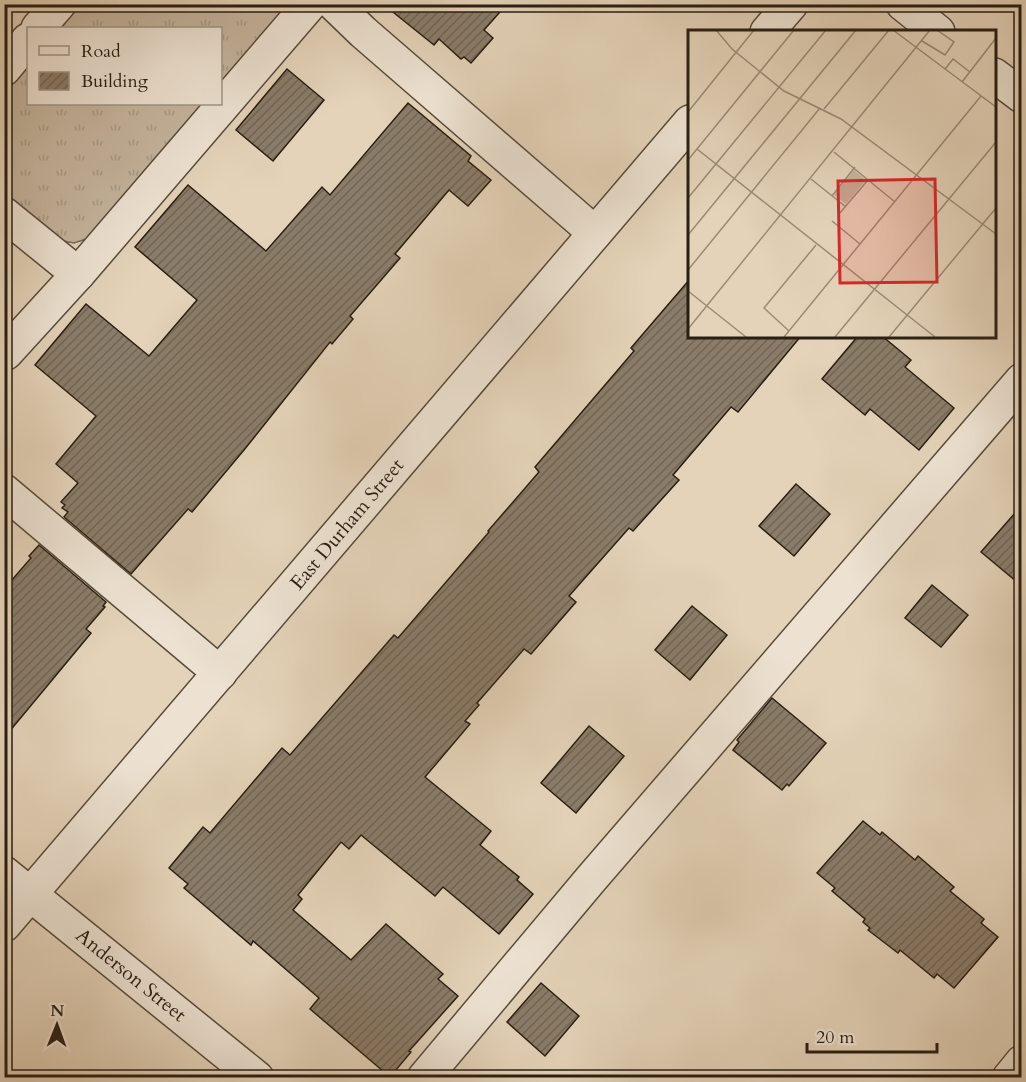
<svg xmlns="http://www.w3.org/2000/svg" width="1026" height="1082" font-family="Cardo,serif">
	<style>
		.grass { fill: url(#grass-tufts); stroke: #766958; stroke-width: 1.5 }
		.building { fill: url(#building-hatch); stroke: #281e13; stroke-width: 1.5 }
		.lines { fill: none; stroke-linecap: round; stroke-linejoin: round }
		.minor-casing { stroke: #574b3c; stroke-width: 36 }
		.minor { stroke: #ede2d2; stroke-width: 33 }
		.labels { text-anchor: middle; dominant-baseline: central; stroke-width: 4.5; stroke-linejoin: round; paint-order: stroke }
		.street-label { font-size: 20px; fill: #281e13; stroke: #ede2d2 }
		.inset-road { fill: none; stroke: #998b77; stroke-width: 1.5 }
		.view { fill: #d62828; fill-opacity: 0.15; stroke: #d62828; stroke-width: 3 }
		.inset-edge { fill: none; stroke: #281e13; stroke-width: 3 }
	</style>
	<defs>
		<pattern id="grass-tufts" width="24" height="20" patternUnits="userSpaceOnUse" patternTransform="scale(1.5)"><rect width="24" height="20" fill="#c4b49d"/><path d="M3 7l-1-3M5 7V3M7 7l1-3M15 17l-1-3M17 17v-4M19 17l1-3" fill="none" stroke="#a89a86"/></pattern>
		<pattern id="building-hatch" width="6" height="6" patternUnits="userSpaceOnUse" patternTransform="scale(1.5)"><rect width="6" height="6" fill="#8a7c69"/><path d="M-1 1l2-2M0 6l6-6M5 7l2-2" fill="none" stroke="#716555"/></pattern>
	</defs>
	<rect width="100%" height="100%" fill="#e4d3b9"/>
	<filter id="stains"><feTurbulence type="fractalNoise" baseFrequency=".00333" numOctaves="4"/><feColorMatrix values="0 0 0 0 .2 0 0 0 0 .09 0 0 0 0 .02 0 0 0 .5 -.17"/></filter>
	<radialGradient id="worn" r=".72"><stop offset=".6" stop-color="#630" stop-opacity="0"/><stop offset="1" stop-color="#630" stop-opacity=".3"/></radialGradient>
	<g class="grass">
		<polygon points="75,5 287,5 221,84 220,28 55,28"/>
		<polygon points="28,59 28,104 204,104 114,209 86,239 74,243 58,240 5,202 5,87"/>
	</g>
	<g class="building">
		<polygon points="383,4 507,4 484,30 493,38 471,63 464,57 461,59 439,39 434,45"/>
		<polygon points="287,69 324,100 273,161 236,130"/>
		<polygon points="408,103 471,156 468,161 491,180 468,206 449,190 395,254 400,258 350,316 353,319 332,344 330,342 244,450 192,512 188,509 131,574 64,517 68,512 62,508 65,505 61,502 78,483 56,464 96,416 35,365 86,304 149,356 197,300 135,247 188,185 266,251 322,187 330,195"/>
		<polygon points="690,279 690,336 801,336 738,412 731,407 673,475 679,480 633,531 629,528 569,596 576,602 531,654 524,649 477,703 479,705 465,721 470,724 425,777 491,831 480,845 519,877 517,880 533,894 499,934 443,887 435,896 361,835 349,849 341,842 298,895 302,899 293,910 351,960 386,924 443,974 438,979 458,996 409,1051 411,1052 390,1077 310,1009 319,998 253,941 251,945 184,888 188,884 169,868 203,827 210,833 282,748 290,755 394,635 398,638 489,532 488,531 539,472 535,467 634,351 631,348"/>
		<polygon points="858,336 882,336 911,360 905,367 954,408 919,450 870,409 865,415 822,379"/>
		<polygon points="796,484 830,514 794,556 759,526"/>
		<polygon points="1022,505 1022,586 981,552"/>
		<polygon points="39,545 106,602 103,606 105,607 86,629 91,633 4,738 4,589 31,558 29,556"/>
		<polygon points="932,585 968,615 941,647 905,618"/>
		<polygon points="692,606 727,635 690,680 655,650"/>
		<polygon points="772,698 826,743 789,786 787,784 782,790 733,750 739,742 737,740"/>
		<polygon points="589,726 624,756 576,813 541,783"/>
		<polygon points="863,821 880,835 882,832 915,860 918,856 954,887 950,891 984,919 981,923 998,937 954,988 937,974 934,978 900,950 898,953 868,930 870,928 863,922 865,919 832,891 835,888 817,873"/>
		<polygon points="541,983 579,1016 545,1056 507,1022"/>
	</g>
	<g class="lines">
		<g class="minor-casing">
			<g id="minor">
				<polyline points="334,4 363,32 595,233"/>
				<polyline points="903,4 938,32"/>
				<polyline points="38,28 59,4"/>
				<polyline points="767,32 791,4"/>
				<polyline points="4,69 28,40"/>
				<polyline points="994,75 1022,96"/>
				<polyline points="4,214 78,274"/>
				<polyline points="6,353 78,274 310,4"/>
				<polyline points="4,491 220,673"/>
				<polyline points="4,873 257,1078"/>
				<polyline points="4,925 690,122"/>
				<polyline points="424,1078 591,879 1022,380"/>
				<polyline points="1009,1078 1022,1062"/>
			</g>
		</g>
		<use href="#minor" class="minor"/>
	</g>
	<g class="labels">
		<g class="street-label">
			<text transform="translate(347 524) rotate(-50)">East Durham Street</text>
			<text transform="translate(131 975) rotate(39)">Anderson Street</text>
		</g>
	</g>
	<g transform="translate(688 30)">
		<rect width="308" height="308" fill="#e4d3b9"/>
		<path d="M 166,140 L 178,150 L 158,174 L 146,165 Z" fill="#c4b49d"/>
		<path class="inset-road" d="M 28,0 L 44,19 L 96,61 L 153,89 L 308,204M 205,0 L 308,77M 234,11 L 257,25 L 266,12 L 249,0M 257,39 L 265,29 L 282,42M 274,52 L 308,8M 136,79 L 201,0M 0,82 L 66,0M 9,119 L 247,307M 146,122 L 207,172M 0,130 L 106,0M 123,149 L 158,177M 144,166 L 167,137M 0,168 L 138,0M 151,184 L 180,150M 144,191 L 172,214M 0,205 L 168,0M 0,240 L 132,78M 0,261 L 58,307M 0,299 L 242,0M 101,301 L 76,278 L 128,215M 96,307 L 293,66M 147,307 L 308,112M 201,307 L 308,178"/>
		<path class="view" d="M 247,149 L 249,252 L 152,253 L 150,151 Z"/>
		<rect width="308" height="308" class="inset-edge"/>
	</g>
	<rect width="1026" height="1082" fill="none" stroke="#e4d3b9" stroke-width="24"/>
	<rect x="6" y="6" width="1014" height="1070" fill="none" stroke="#281e13" stroke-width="3"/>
	<rect x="12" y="12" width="1002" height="1058" fill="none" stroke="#281e13" stroke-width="1.5"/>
	<rect x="27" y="27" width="195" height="78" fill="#ede2d2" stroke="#9e9486" stroke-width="1.5"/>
	<rect x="39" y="46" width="30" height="9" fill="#ede2d2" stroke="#9e9486" stroke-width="1.5"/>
	<text x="81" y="57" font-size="18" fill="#281e13">Road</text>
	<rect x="39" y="72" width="30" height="18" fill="url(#building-hatch)" stroke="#9e9486" stroke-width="1.5"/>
	<text x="81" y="87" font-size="18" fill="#281e13">Building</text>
	<g transform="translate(57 1025) rotate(1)" stroke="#ede2d2" stroke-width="4.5" paint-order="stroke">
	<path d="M0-4.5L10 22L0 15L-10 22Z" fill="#281e13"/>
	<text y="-9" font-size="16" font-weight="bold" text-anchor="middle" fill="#281e13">N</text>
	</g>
	<path d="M807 1043v9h130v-9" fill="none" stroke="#281e13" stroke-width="3"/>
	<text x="816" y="1043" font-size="18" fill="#281e13" stroke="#ede2d2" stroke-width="4.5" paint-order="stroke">20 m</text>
	<rect width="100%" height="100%" filter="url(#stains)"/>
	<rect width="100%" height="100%" fill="url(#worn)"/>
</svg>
